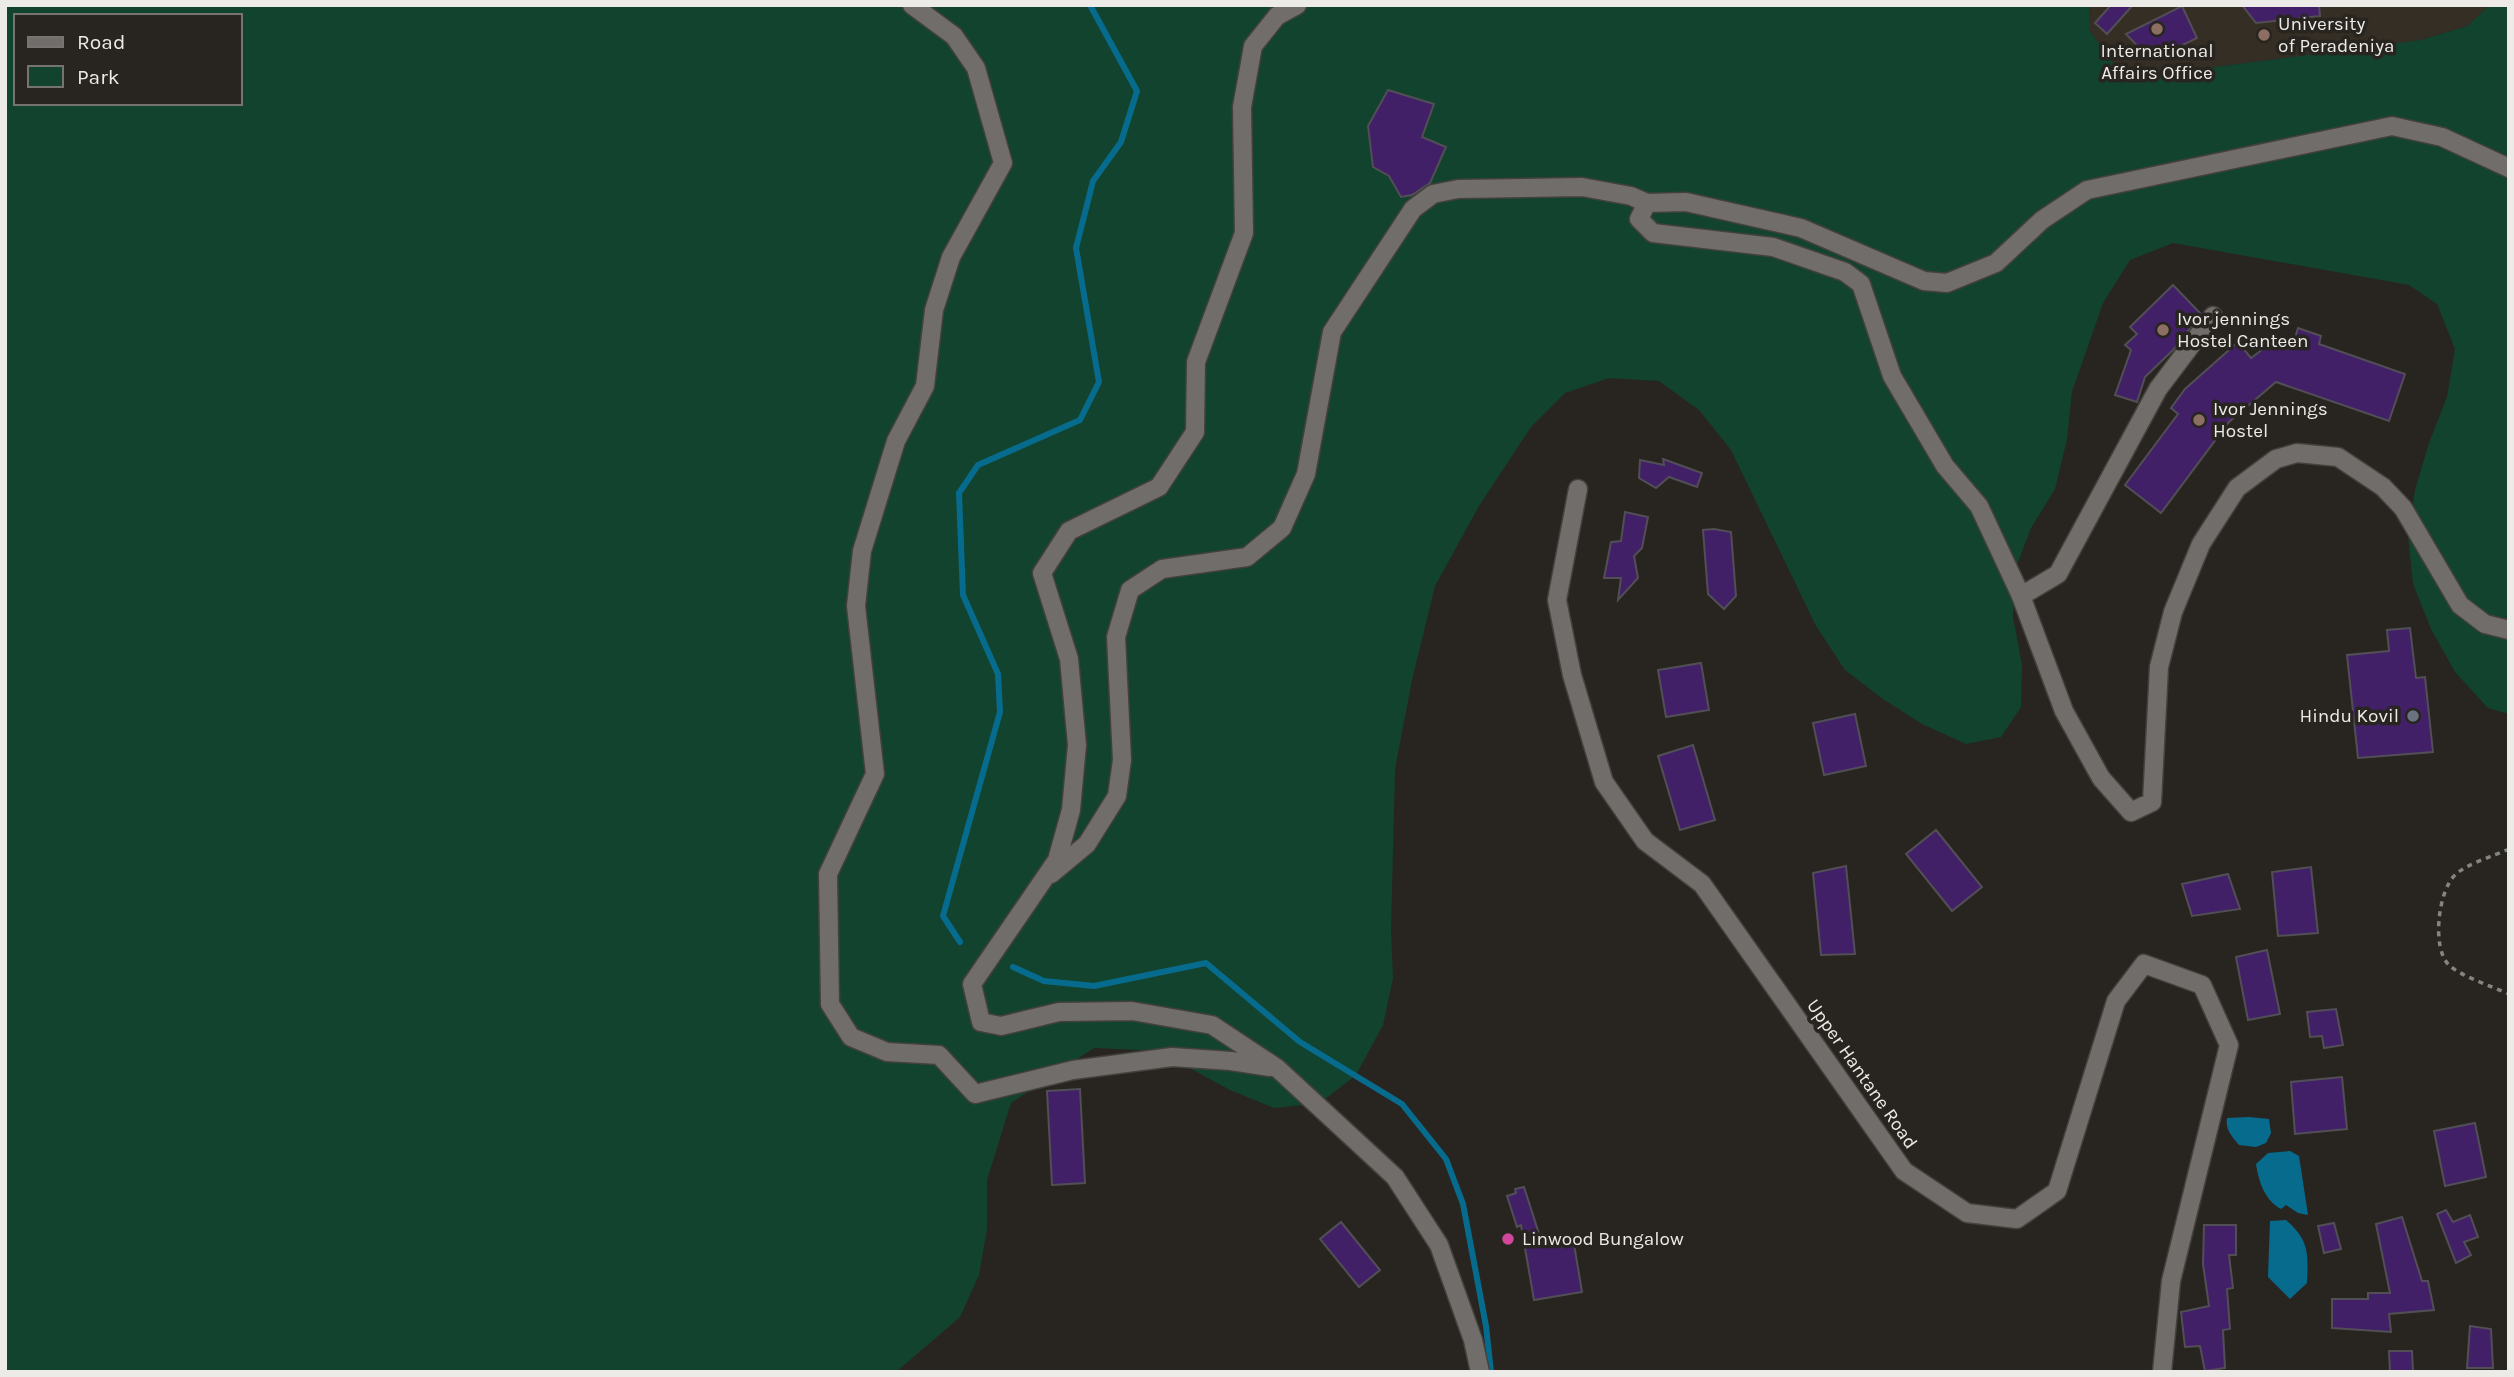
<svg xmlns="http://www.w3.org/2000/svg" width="2514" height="1377" font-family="Karla,sans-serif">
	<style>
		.built { fill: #352e24 }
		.green { fill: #12432e; fill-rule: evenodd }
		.water { fill: #076b8e }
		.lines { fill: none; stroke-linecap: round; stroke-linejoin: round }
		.stream { stroke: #076b8e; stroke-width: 6 }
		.building { fill: #422068; stroke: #514f55; stroke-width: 2 }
		.minor-casing { stroke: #44413c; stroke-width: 21 }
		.path { stroke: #868480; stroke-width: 3.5; stroke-dasharray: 5 5; stroke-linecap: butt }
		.minor { stroke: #706d6b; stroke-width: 18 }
		.education-dot { fill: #8d6e63; stroke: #282520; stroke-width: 2.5 }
		.worship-dot { fill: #6b7280; stroke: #282520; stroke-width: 2.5 }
		.hotel-dot { fill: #d1479c; stroke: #282520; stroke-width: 2.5 }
		.labels { text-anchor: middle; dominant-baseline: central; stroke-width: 7; stroke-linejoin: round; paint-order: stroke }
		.poi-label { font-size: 19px; fill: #edebe8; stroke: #282520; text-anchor: start }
		.street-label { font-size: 19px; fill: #edebe8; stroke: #282520 }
	</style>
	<rect width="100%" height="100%" fill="#282520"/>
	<polygon class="built" points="2089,5 2490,5 2467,26 2421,40 2215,67 2118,70 2090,31"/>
	<path class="green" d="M 5,5 L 2089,5 L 2090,31 L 2118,70 L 2215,67 L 2421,40 L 2467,26 L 2490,5 L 2509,5 L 2509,714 L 2488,708 L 2455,672 L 2431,629 L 2413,584 L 2408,536 L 2415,490 L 2429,443 L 2447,397 L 2455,349 L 2437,304 L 2409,285 L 2173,243 L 2130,260 L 2103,303 L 2072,392 L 2067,439 L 2055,489 L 2031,528 L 2015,570 L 2013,617 L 2022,665 L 2021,707 L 2001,737 L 1966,744 L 1922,724 L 1883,699 L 1845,670 L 1816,626 L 1731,450 L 1699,410 L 1659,381 L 1609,378 L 1565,393 L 1531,427 L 1479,506 L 1435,586 L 1412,680 L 1395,769 L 1391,930 L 1393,978 L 1383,1025 L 1356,1075 L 1320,1103 L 1274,1108 L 1230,1090 L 1186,1066 L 1141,1050 L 1094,1048 L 1054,1074 L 1011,1103 L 987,1180 L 987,1229 L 979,1275 L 960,1317 L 896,1372 L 5,1372 ZM 16,16 L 240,16 L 240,103 L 16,103 Z"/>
	<g class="water">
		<path d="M 2249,1117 L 2269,1119 L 2271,1133 L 2266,1143 L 2256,1147 L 2239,1145 C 2232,1137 2225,1129 2227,1118 Z"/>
		<path d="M 2290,1151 L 2299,1156 L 2308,1215 L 2298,1213 L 2286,1205 L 2281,1209 C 2265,1200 2259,1183 2256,1164 L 2268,1153 Z"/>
		<path d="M 2286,1220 C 2310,1241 2308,1254 2307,1283 L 2290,1299 L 2268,1277 L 2270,1221 Z"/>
	</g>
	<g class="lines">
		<g class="stream">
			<polyline points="960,942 943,916 1000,712 998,674 963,595 959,493 978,465 1080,420 1099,382 1076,248 1093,181 1121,142 1137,91 1090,5"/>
			<polyline points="1013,967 1044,981 1094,986 1206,963 1300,1042 1402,1104 1446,1159 1463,1204 1486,1326 1491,1372"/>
		</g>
	</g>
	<g class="building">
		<polygon points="2111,5 2133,5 2107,34 2095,23"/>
		<polygon points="2242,5 2319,5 2320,16 2256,23"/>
		<polygon points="2182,6 2197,38 2158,57 2155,52 2149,58 2126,34"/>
		<polygon points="1388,90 1434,104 1422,137 1446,147 1430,183 1412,195 1401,197 1389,176 1373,167 1368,126"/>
		<polygon points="2173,285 2201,314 2173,350 2145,377 2137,402 2115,395 2131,350 2125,345 2137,334 2130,327"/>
		<polygon points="2298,328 2321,336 2319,344 2405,374 2389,421 2276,382 2229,422 2161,513 2125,485 2178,414 2171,408 2185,389 2238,342 2251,358 2271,343 2292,348"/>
		<polygon points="1663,459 1702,473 1697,487 1669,477 1656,488 1639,478 1640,460 1664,465"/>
		<polygon points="1625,512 1648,517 1642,548 1634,556 1638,578 1618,600 1621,578 1604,578 1611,542 1621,541"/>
		<polygon points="1714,529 1731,532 1736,596 1724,609 1708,594 1703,530"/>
		<polygon points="2410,628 2416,678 2425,677 2433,752 2358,758 2347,655 2389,651 2387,630"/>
		<polygon points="1701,663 1709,710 1666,717 1658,670"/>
		<polygon points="1855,714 1866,766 1824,775 1813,723"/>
		<polygon points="1693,745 1715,820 1680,830 1658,756"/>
		<polygon points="1936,830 1982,887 1952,911 1906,854"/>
		<polygon points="1846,866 1855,954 1821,955 1813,873"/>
		<polygon points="2311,867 2318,933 2278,936 2272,872"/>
		<polygon points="2228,874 2240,909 2192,916 2182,884"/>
		<polygon points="2267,950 2280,1014 2248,1020 2236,957"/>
		<polygon points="2336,1009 2343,1045 2324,1048 2322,1036 2310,1037 2307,1012"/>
		<polygon points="2342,1077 2347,1129 2295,1134 2291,1082"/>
		<polygon points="1080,1089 1085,1183 1052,1185 1047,1091"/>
		<polygon points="2475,1123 2486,1177 2445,1186 2434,1131"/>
		<polygon points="1524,1187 1542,1243 1573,1238 1582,1292 1534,1300 1521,1225 1517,1227 1507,1196 1516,1193 1515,1189"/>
		<polygon points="2446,1210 2453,1222 2470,1215 2478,1237 2464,1242 2471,1255 2456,1263 2437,1214"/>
		<polygon points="2402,1217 2422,1281 2428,1281 2434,1310 2389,1314 2391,1332 2332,1328 2332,1299 2368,1299 2368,1293 2390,1293 2376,1224"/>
		<polygon points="1341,1222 1380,1270 1359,1287 1320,1239"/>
		<polygon points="2334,1223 2341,1249 2324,1253 2318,1226"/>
		<polygon points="2204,1225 2236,1225 2236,1255 2229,1255 2233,1288 2227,1289 2230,1329 2223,1330 2225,1368 2205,1371 2200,1346 2185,1347 2181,1312 2209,1306 2203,1264"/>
		<polygon points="2470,1326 2491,1329 2493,1368 2467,1368"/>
		<polygon points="2389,1351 2412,1351 2413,1372 2390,1372"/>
	</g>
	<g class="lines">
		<g class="minor-casing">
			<g id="minor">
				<polyline points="912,5 954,36 976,68 1003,163 951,257 934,310 925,386 896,441 862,551 856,606 875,774 828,874 830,1004 851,1037 887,1052 939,1055 975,1094 1073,1070 1172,1057 1231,1061 1270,1067"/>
				<polyline points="1297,5 1277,16 1253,46 1242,107 1244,233 1196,362 1195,432 1159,487 1069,531 1042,573 1069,659 1077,745 1071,810 1057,860 972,984 981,1022 1001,1026 1059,1012 1132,1011 1212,1025 1277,1068 1395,1177 1439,1245 1473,1340 1480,1372"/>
				<polyline points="2509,168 2442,137 2392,126 2087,190 2042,220 1996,263 1947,283 1924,281 1801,228 1686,202 1647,203 1639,219 1653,233 1773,247 1845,272 1861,284 1892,376 1945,466 1979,506 2021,596 2064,711 2101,778 2131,812 2152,802 2159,667 2173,612 2201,544 2237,488 2276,459 2297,453 2338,457 2383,487 2403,508 2460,605 2485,624 2509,630"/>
				<polyline points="1578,489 1557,600 1572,675 1604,782 1645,841 1702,884 1904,1171 1967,1213 2017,1219 2057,1191 2116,1001 2144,964 2202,985 2229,1045 2171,1281 2162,1372"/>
				<polyline points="2021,596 2058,574 2158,389 2213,316"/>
				<polyline points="1051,874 1087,844 1117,796 1122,760 1116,637 1130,590 1162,569 1247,557 1282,528 1306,474 1332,332 1413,209 1433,194 1458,189 1582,187 1631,196 1647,203"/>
			</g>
		</g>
		<path class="path" d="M 2509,849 C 2494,856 2466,864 2455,875 C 2438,891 2431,950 2450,966 C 2461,976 2493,987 2509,994"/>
		<use href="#minor" class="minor"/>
	</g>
	<g class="education-dot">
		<circle cx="2157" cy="29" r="7"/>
		<circle cx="2264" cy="35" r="7"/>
		<circle cx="2163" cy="330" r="7"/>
		<circle cx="2199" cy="420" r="7"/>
	</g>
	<circle class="worship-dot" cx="2413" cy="716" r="7"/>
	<circle class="hotel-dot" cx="1508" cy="1239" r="7"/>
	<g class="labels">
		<g class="poi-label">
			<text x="2278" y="24">University<tspan x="2278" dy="22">of Peradeniya</tspan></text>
			<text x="2157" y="51" text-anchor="middle">International<tspan x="2157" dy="22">Affairs Office</tspan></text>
			<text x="2177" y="319">Ivor jennings<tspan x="2177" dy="22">Hostel Canteen</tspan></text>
			<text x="2213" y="409">Ivor Jennings<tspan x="2213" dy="22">Hostel</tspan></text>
			<text x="2399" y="716" text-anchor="end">Hindu Kovil</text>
			<text x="1522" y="1239">Linwood Bungalow</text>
		</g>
		<g class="street-label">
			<text transform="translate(1862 1074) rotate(55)">Upper Hantane Road</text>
		</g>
	</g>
	<rect width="2514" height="1377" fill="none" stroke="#edebe8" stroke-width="14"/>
	<rect x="14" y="14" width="228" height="91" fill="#282520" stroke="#777470" stroke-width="2"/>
	<rect x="28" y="37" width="35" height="10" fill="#706d6b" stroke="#777470" stroke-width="2"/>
	<text x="77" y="49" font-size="21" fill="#edebe8">Road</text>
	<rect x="28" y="66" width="35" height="21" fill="#12432e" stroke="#777470" stroke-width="2"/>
	<text x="77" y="84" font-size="21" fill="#edebe8">Park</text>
</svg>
